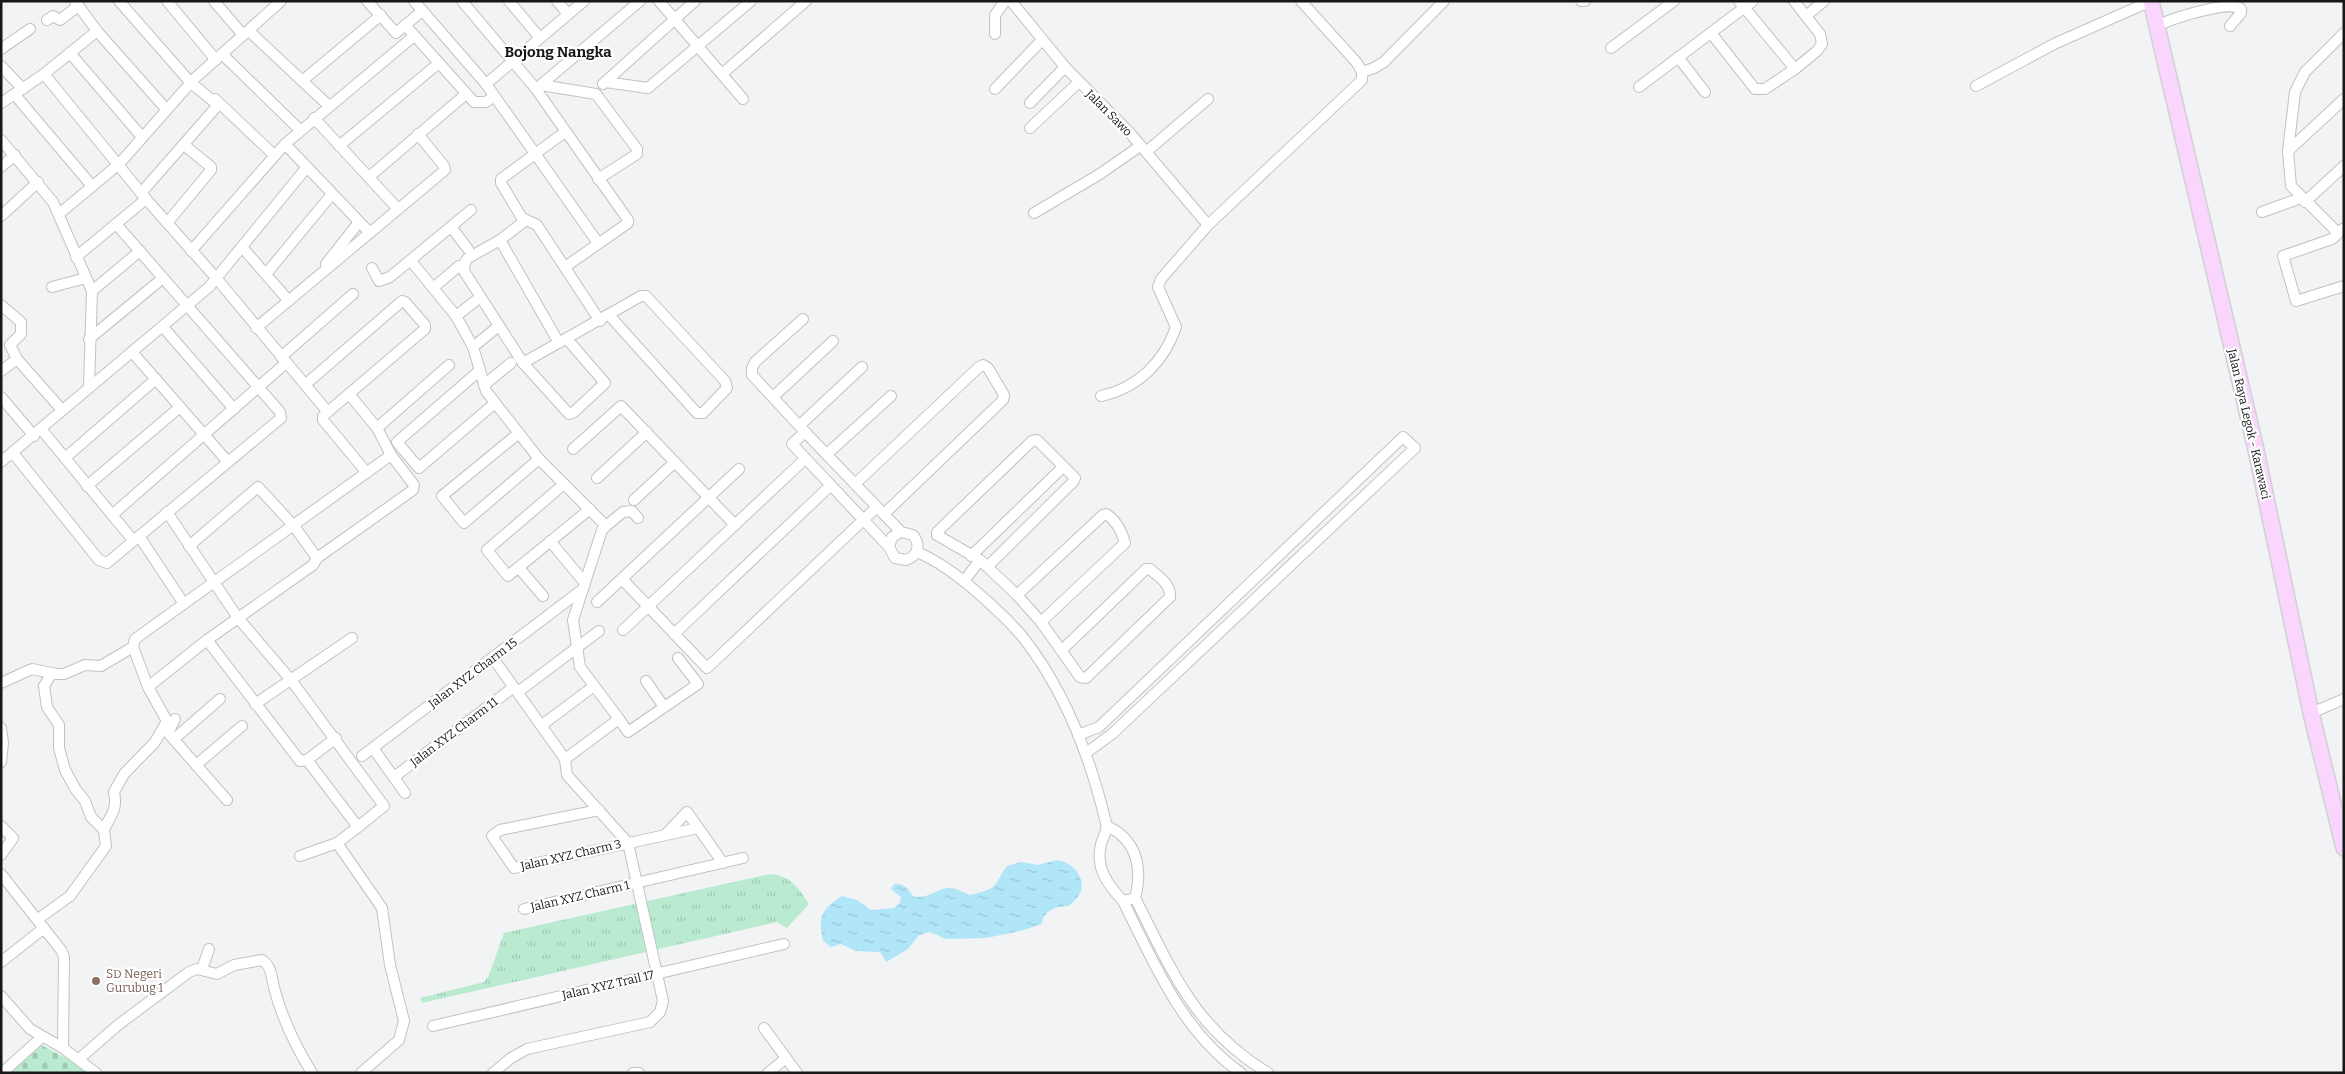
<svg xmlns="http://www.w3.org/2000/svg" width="2345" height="1074" font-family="Bitter,serif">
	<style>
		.cemetery { fill: url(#cemetery-stones) }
		.park { fill: url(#park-tufts) }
		.water { fill: url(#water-ripples) }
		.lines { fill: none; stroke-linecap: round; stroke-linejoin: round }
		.street-casing { stroke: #c0c2c3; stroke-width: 12 }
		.primary-casing { stroke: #d0d1d1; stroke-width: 18 }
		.street { stroke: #fff; stroke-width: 10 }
		.primary { stroke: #fad5fe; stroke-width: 15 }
		.education-dot { fill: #8d6e63; stroke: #fff; stroke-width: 2 }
		.labels { text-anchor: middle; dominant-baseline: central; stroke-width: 4.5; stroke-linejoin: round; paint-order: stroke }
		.street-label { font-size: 12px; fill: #161717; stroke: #fff }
		.education-label { font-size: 12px; fill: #785e54; stroke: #fff; text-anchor: start }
		.quarter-label { font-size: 15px; font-weight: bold; fill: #161717; stroke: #fff }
	</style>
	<defs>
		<pattern id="cemetery-stones" width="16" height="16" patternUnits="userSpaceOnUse" patternTransform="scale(1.25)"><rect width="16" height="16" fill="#baebd1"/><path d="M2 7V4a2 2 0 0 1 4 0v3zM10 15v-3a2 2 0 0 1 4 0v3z" fill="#9fc9b3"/></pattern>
		<pattern id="park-tufts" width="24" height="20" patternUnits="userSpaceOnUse" patternTransform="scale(1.25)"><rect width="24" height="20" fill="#baebd1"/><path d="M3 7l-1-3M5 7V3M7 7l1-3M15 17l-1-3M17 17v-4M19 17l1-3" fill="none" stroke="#9fc9b3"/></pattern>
		<pattern id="water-ripples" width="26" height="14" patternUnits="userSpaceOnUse" patternTransform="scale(1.25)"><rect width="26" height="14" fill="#b0e6f7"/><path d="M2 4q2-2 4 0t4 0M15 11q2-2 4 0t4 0" fill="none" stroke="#97c5d3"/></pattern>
	</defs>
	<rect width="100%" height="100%" fill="#f2f3f5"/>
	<polygon class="cemetery" points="32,1040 83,1067 89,1073 1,1073 1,1066"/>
	<path class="park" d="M 770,874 C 791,876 798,887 809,904 L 787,928 L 777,922 L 422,1003 L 420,998 L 484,982 L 489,975 L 504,933 Z"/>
	<path class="water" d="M 1057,860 C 1071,862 1085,875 1081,891 C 1079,897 1074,901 1069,906 C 1057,906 1043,910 1042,924 L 1020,931 L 986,938 L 946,939 L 930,932 L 919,935 L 908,949 L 886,962 L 880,952 L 856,951 L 841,944 L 831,947 L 823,941 C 818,916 821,909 842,896 L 857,900 L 871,910 L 894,908 L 900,903 L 901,897 L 891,889 L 894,884 C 905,883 908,889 914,897 C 942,898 938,878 969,895 C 998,889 992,888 1007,866 L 1022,862 L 1038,865 Z"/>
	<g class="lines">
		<g class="street-casing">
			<g id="street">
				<polyline points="75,1 97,31 166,109"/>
				<polyline points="119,1 191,83 218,105 141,193"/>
				<polyline points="167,1 216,60"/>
				<polyline points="214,1 243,35"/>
				<polyline points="367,1 396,33 422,11"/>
				<polyline points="414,1 486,84 598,243"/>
				<polyline points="462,1 536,89 640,1"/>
				<polyline points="509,1 540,38"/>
				<polyline points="557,1 568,14"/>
				<polyline points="659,1 743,99"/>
				<polyline points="1011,1 1065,67 1130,133 1208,225"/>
				<polyline points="1581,1 1585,1"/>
				<polyline points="1739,1 1795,69 1817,51 1822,44 1820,34 1794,1"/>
				<polyline points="1806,16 1824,1"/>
				<polyline points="47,20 53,16 60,20 78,6"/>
				<polyline points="405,25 474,102 486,102 494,96"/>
				<path d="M 2157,26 C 2173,18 2229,0 2241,9 L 2241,13 L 2230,26"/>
				<polyline points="249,31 329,106"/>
				<polyline points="1711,33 1755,89 1765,89 1795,69"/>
				<polyline points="995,34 995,15 1005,1"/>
				<polyline points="1611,48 1674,1"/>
				<polyline points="1,49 30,29"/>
				<polyline points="70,53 142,137"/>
				<polyline points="222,54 300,130"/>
				<polyline points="1678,57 1705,92"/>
				<polyline points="1,66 23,89"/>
				<polyline points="1362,72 1374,68 1384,62 1444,1"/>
				<polyline points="44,74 146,199 217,279 327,411"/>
				<polyline points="722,74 806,1"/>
				<polyline points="302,81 381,15"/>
				<polyline points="605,82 648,88 751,1"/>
				<polyline points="486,84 584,1"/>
				<polyline points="603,84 695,1"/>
				<polyline points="541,85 596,94 637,149 637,154 598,179"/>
				<polyline points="1976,86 2054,44 2151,1"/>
				<polyline points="1639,87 1753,1"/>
				<polyline points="536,89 628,220 628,223 565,267"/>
				<polyline points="995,89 1042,40"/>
				<polyline points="15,95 92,186"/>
				<polyline points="215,99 274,155"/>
				<polyline points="1,103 44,74 97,31"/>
				<polyline points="1030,103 1065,67"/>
				<polyline points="314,118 398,209"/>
				<polyline points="1030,128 1079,82"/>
				<polyline points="565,132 501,179 501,183 522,218 537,225 600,321"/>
				<polyline points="1,140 53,202 92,291 89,387"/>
				<polyline points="285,144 370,233"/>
				<polyline points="339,146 439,63"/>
				<polyline points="2288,151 2344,99"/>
				<polyline points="1146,152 1208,99"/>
				<polyline points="1,167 15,155"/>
				<polyline points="369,177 466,94"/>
				<polyline points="2305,202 2344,166"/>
				<polyline points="2262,212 2301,198"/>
				<polyline points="1034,213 1100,174 1140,146"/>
				<polyline points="59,214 119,164 194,79 281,1"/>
				<polyline points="1,216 38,182"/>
				<polyline points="526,220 500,240 468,258 465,262 464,271 523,363 569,414 574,412 605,383 567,339"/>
				<polyline points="167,223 211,170 211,167 184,145"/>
				<polyline points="451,227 468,249"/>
				<polyline points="2344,228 2332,239 2283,256 2296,301 2344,286"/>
				<polyline points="2338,233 2291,186 2288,151 2295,92 2305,72 2344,33"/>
				<polyline points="500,240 559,343"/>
				<polyline points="242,247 289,301"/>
				<polyline points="191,251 285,144 414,36"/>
				<polyline points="76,257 146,199"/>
				<polyline points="411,261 456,316 473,347 486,391 539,459 606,526 602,530 573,620 580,667 619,719 565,759 567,775 628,843 663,1001 660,1012 650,1022 527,1049 511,1058 493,1073"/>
				<polyline points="326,264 359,222"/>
				<polyline points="372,268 379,281 390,277 471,210"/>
				<polyline points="266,274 332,194"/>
				<polyline points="52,287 86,278"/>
				<polyline points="433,288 459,266"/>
				<polyline points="92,291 140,251"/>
				<polyline points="1,305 21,322 21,334 10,345 17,359"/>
				<polyline points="456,316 479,298"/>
				<polyline points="803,319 755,362 752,368 752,375 805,432"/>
				<polyline points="163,327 234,409"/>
				<polyline points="256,328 445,170 444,166 418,134"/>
				<polyline points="89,339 163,278"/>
				<polyline points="473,347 495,329"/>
				<polyline points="132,352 228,462"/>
				<polyline points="281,357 353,294"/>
				<polyline points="523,363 641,296 646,296 725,381 727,388 703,413 697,413 609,315"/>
				<polyline points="1,371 17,359 62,410"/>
				<polyline points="479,371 397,442 419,468 495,403"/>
				<polyline points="306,384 402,301 405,302 425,325 425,329 323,416 323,420 367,473"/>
				<polyline points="484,385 511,363"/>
				<polyline points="349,394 377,428 391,455 135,639 133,647 148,687 207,640 313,565 317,558 413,490 414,485 391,455"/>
				<path d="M 1101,396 C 1138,388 1164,362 1176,327 L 1158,287 L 1161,279 L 1208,225 L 1362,80 L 1362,72 L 1357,63 L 1301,1"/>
				<polyline points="1,397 34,436"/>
				<polyline points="773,397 833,341"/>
				<polyline points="800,425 862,367"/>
				<polyline points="377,428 449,365"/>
				<polyline points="41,429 133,540"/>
				<polyline points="519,433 442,496 464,523 539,459"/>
				<polyline points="573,449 621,406 735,525"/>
				<polyline points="13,453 99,560 107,563 281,418 280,412 116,224"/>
				<polyline points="827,454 891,396"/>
				<polyline points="65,458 156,379"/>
				<polyline points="1,462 209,287 307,167"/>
				<polyline points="597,478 647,432"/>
				<polyline points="564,484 487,550 508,576 590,509"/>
				<polyline points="855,484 979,367 983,365 988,368 1004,395 1003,400 884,514"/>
				<polyline points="87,486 180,407"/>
				<polyline points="634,500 675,462"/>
				<polyline points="167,512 238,618 291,680 384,806 358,827 307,760"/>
				<polyline points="112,515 286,363"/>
				<polyline points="606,526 623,512 632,511 638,518"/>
				<polyline points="139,536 184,604"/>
				<polyline points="550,541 585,583"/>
				<polyline points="189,546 258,487 294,526 317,558"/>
				<path d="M 889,547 L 792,444 L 805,432 L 901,532 L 913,535 C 921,545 918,556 906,560 L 895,558 L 889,547 L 892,537 L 901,532"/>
				<path d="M 917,552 C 940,562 960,577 979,594 C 995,608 1012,623 1025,640 C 1065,692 1091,760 1106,823 C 1108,830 1103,837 1101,844 C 1095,868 1108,885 1123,901 L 1135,898 C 1143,868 1137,840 1107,826"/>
				<polyline points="971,556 1063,467"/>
				<path d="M 987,567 L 1073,482 L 1075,478 L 1037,440 L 1032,441 L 937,532 L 937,535 L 980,560 L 1017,595 L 1041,622 L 1080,677 L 1086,678 L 1170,597 C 1171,584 1159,577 1150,569 L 1146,569 L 1062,650"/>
				<polyline points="519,568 543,596"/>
				<polyline points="622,579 707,668 877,507"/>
				<polyline points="964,581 980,560"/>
				<path d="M 1017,595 L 1103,515 L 1106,514 C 1116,520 1122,532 1125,543 L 1041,622"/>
				<polyline points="597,602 739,469"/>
				<polyline points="623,630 805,459"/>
				<polyline points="674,634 830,486"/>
				<polyline points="207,640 300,761 307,760 336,738"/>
				<polyline points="493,658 565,759"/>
				<polyline points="52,673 44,686 47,707 59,725 59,748 65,770 76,790 85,801 91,817 104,830"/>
				<polyline points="646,681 664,707"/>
				<polyline points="1,683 32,669 56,674 64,674 85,665 101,666 133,647"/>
				<polyline points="518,692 599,631"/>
				<polyline points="255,704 352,638"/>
				<polyline points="2311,713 2344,699"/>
				<polyline points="175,719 168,733 227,800"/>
				<polyline points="619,719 628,732 698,684 678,658"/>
				<polyline points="542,725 594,686"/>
				<polyline points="1,728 3,743 1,762"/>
				<polyline points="1078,735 1099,727 1403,437 1415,448 1112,734 1086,753"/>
				<polyline points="174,739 220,699"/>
				<polyline points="373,748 405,793"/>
				<polyline points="362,756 583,589"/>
				<polyline points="196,765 242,726"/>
				<polyline points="394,777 514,687"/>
				<polyline points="599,810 500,830 492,836 514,868 698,828"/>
				<polyline points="1,826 13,838 1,855"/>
				<polyline points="666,834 687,812 723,863"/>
				<polyline points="337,843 382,908 390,965 404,1021 399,1040 361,1073"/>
				<polyline points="300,856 337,843 358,827"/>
				<polyline points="1,874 61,950 64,957 63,1048"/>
				<path d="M 1135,898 C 1173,972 1193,1027 1268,1073"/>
				<path d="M 1123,901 C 1154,963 1182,1032 1241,1073"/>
				<polyline points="524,909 743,858"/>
				<path d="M 38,919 L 70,896 L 106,846 L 104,830 C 110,815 118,811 114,792 L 124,774 L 155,742 L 167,721 L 148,687"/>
				<polyline points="1,962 44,928"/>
				<polyline points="202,969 209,949"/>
				<polyline points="1,996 30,1029 63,1048 96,1073"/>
				<polyline points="433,1026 784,944"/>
				<polyline points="764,1028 797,1073"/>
				<path d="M 79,1059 L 118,1025 L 189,972 L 197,969 L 217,974 L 234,965 L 262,960 C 273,967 271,979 275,991 C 283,1021 296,1047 312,1073"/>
				<polyline points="2,1073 42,1037"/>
				<polyline points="633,1073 639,1073"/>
				<polyline points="768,1073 786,1058"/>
			</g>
		</g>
		<g class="primary-casing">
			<polyline id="primary" points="2151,1 2256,450 2311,713 2344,848"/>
		</g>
		<use href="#street" class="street"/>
		<use href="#primary" class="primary"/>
	</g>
	<circle class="education-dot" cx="96" cy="981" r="5"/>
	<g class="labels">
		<g class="street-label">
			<text transform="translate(1109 113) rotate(45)">Jalan Sawo</text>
			<text transform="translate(2249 424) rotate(77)">Jalan Raya Legok - Karawaci</text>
			<text transform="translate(473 673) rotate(-37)">Jalan XYZ Charm 15</text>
			<text transform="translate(454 732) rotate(-37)">Jalan XYZ Charm 11</text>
			<text transform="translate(571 855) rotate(-13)">Jalan XYZ Charm 3</text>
			<text transform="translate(580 896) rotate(-13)">Jalan XYZ Charm 1</text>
			<text transform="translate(608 985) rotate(-13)">Jalan XYZ Trail 17</text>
		</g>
		<g class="education-label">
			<text x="106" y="974">SD Negeri<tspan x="106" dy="14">Gurubug 1</tspan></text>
		</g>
		<g class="quarter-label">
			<text x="558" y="52">Bojong Nangka</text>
		</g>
	</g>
	<rect width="2345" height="1074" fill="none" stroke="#161717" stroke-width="5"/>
</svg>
